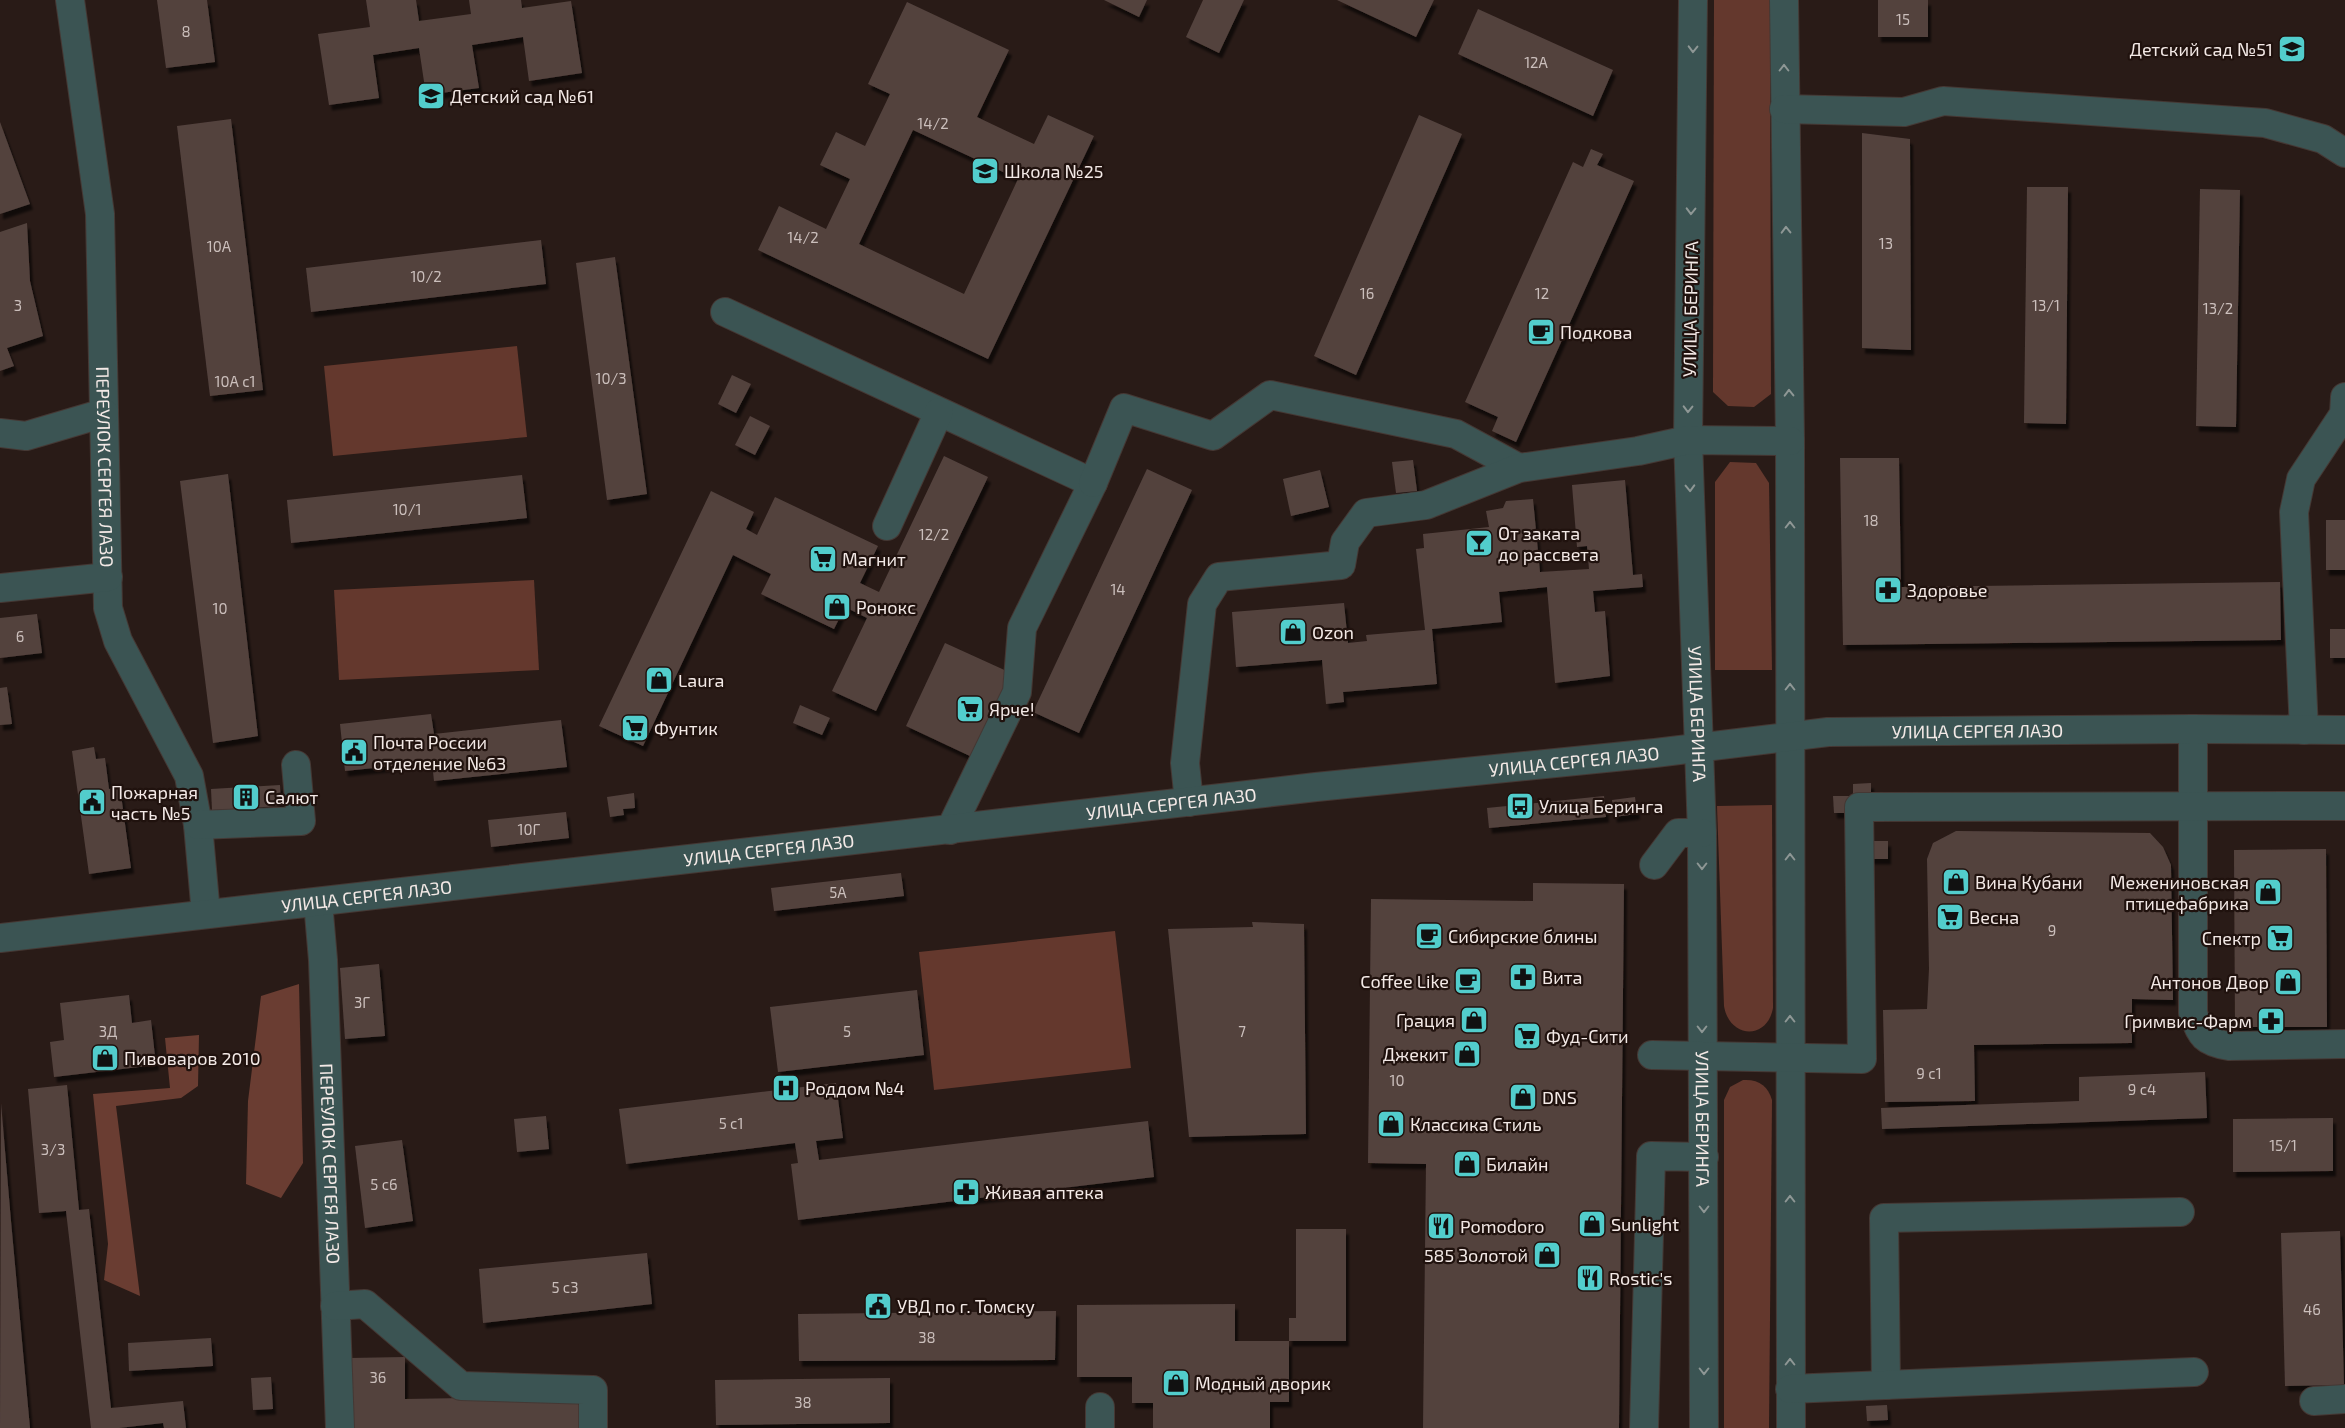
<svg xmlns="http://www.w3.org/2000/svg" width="2345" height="1428" font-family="'Exo 2',sans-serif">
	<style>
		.green { fill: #64382d }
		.forest { fill: #6a3d32 }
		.building { fill: #53423e; fill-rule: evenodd; filter: url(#shadow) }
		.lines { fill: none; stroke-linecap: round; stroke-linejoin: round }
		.minor-casing { stroke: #453834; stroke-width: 30 }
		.minor { stroke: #3b5453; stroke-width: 28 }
		.oneway { stroke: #8e9795 }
		.labels { text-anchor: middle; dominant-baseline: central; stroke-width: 4.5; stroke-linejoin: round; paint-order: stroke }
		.number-label { font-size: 15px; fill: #cbbfbc }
		.poi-label { font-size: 18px; fill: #f3e9e6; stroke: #20120e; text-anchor: start }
		.street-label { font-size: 18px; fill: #f3e9e6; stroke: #20120e }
	</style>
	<defs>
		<filter id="shadow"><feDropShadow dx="3" dy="5.5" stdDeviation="1" flood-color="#0009"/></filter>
	</defs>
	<rect width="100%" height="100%" fill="#291b17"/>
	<g class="green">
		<polygon points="1714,0 1770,0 1771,394 1754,407 1728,406 1713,392"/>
		<polygon points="517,346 527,437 333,456 324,366"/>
		<polygon points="1730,462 1756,463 1769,483 1772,670 1715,670 1715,482"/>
		<polygon points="534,580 539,670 339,680 334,590"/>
		<path d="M 1772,805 L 1773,1008 C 1767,1041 1729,1038 1724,1006 L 1717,806 Z"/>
		<polygon points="1115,931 1131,1068 934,1090 919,952"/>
		<path d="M 1743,1080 C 1759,1079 1768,1086 1772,1100 L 1769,1428 L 1724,1428 L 1724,1100 L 1730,1087 Z"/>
	</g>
	<g class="forest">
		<polygon points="299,984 303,1163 281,1198 246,1184 248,1101 261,996"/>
		<polygon points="199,1035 198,1086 181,1098 116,1106 140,1296 104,1280 108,1244 93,1094 170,1088 165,1038"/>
	</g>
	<g class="building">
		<polygon points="157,0 207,0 215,62 166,68"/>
		<polygon points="366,0 416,0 419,21 471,14 469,0 521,0 522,8 571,1 582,73 529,81 523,37 472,45 479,88 426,95 419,48 373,55 379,98 329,105 318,34 370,27"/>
		<polygon points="1104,0 1147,0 1139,17"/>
		<polygon points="1203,0 1244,0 1219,53 1186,37"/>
		<polygon points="1337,0 1434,0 1416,37"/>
		<rect x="1878" y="0" width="50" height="37"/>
		<path d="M 907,2 L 1009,50 L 977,117 L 1034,144 L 1048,115 L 1094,136 L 988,359 L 758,250 L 779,206 L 826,229 L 850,179 L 820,165 L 836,132 L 865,146 L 890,94 L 868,84 ZM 913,130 L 1018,179 L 964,294 L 859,244 Z"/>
		<polygon points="1478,9 1613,70 1593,116 1458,54"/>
		<polygon points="1419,115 1462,134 1356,375 1314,356"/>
		<polygon points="231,119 263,390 210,396 177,126"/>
		<polygon points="0,122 30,204 0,214"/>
		<polygon points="1862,133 1910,139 1911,350 1862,348"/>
		<polygon points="1591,149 1603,154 1597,165 1634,181 1516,442 1492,431 1498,417 1465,402 1573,162 1583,167"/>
		<polygon points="2027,187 2068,187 2066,424 2024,423"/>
		<polygon points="2200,189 2240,190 2236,427 2196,426"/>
		<polygon points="27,223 30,281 43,336 7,348 14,366 0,371 0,232"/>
		<polygon points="541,240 546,284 311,312 306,268"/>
		<polygon points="615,257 647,494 607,500 576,263"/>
		<polygon points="732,375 751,384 736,413 718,404"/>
		<polygon points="750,416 770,426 755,455 735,445"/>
		<polygon points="944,456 988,477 876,711 832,691 867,618 845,607 834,629 761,594 771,574 733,555 643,746 599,726 711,491 754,512 746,529 757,535 775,497 878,546 860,583 879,592"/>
		<polygon points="1840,458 1899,458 1901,587 2280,582 2281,640 1843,645"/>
		<polygon points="1413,460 1417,491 1396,493 1392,462"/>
		<polygon points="1147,469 1192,490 1079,733 1033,712"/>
		<polygon points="1320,470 1329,507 1291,516 1283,479"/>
		<polygon points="228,474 258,736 213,743 180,481"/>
		<polygon points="522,475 527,518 291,543 287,500"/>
		<polygon points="1625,480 1633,575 1642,574 1643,587 1593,591 1595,612 1605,611 1610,676 1555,683 1547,587 1499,592 1502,622 1432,629 1437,684 1343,692 1344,702 1326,704 1322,660 1236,667 1232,612 1344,603 1348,643 1367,641 1366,635 1425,630 1416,549 1424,548 1423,534 1489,527 1486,511 1503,508 1506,501 1533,499 1540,572 1589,569 1587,546 1577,547 1572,485"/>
		<rect x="2326" y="520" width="19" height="50"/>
		<polygon points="37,614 42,653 0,658 0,618"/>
		<rect x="2330" y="629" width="15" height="29"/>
		<polygon points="945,643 1011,673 972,757 906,726"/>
		<polygon points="7,687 12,724 0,725 0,688"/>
		<polygon points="800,705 830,718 822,735 793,723"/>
		<polygon points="431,714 434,734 561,720 567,767 434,781 432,762 345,771 340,724"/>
		<polygon points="94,747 96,759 105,758 109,789 120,787 131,868 89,874 72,751"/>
		<polygon points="1871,783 1871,801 1853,801 1853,784"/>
		<polygon points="280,785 281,806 212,810 211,789"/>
		<polygon points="634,793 635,808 623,809 624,815 610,817 607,797"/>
		<polygon points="1604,796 1606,817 1489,828 1487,808"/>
		<polygon points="1833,796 1851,796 1851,813 1834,813"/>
		<polygon points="1635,797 1637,814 1614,817 1612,800"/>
		<polygon points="566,812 569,838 491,847 488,820"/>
		<polygon points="1956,831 2150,833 2163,847 2171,865 2173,1000 2132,999 2132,1043 1974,1045 1975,1101 1885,1102 1883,1010 1927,1009 1929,969 1927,859 1933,843"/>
		<rect x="1869" y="841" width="19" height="18"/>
		<polygon points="2326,849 2327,1027 2235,1027 2234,850"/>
		<polygon points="901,873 904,896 774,911 771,888"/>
		<polygon points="1533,883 1624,884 1619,1428 1423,1428 1426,1164 1368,1163 1371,899 1533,901"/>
		<polygon points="1252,922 1304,924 1306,1134 1189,1137 1168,929 1253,927"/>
		<polygon points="379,964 385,1036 345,1039 340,968"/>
		<polygon points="917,990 924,1055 778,1072 770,1007"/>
		<polygon points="129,995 132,1023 151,1020 156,1065 54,1077 50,1042 64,1040 60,1003"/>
		<polygon points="2205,1072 2207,1118 1882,1129 1881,1108 2079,1101 2079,1077"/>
		<polygon points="836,1083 843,1138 816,1141 819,1160 1148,1121 1154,1177 798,1220 791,1164 798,1163 795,1143 626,1164 619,1109"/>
		<polygon points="67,1085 79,1210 89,1209 111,1408 183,1401 186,1428 164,1428 163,1423 119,1428 91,1428 66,1211 39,1213 28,1089"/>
		<polygon points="1,1103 11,1221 30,1428 0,1428"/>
		<polygon points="546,1116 549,1149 517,1152 514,1119"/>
		<polygon points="2333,1118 2333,1171 2233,1172 2233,1119"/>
		<polygon points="402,1140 413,1221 365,1228 355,1146"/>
		<polygon points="1296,1229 1346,1229 1346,1341 1289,1341 1289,1402 1270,1402 1270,1428 1153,1428 1153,1403 1132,1403 1132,1377 1077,1377 1077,1305 1235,1304 1235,1341 1289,1341 1289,1318 1296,1318"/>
		<polygon points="2340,1231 2344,1385 2285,1386 2281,1233"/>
		<polygon points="647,1253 652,1304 483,1323 479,1269"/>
		<polygon points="1056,1311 1055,1360 799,1361 798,1314"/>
		<polygon points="211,1338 213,1366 129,1371 128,1343"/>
		<polygon points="405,1357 405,1399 578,1396 579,1428 351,1428 350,1358"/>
		<polygon points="271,1377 273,1409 253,1410 251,1378"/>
		<polygon points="890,1378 890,1423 716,1425 715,1380"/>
		<polygon points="1887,1405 1888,1420 1867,1421 1866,1406"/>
	</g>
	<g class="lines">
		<g class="minor-casing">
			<g id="minor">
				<path id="s1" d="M 70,0 L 100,214 L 108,608 L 118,641 L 189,776 L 198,825 L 206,914"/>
				<path id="s2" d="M 1693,0 L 1688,440 L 1702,833 L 1704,1428"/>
				<polyline points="1784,0 1790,441 1791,1428"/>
				<polyline points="1784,109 1904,112 1943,101 2265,123 2323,139 2345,153"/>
				<polyline points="725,312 1093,483 1022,628 1017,692 950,830"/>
				<polyline points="0,433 26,436 104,413"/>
				<polyline points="1093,483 1124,408 1213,436 1270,395 1456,434 1519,468"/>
				<polyline points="887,526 939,412"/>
				<polyline points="0,588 108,577"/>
				<path d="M 2193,729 L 2193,1013 C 2200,1036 2205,1042 2229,1046 L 2345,1044"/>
				<polyline points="2304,730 2294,512 2301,479 2344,414 2345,397"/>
				<polyline points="1189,802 1185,763 1202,604 1219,577 1341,565 1345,542 1366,513 1426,505 1519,468 1638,451 1688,440 1790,441"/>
				<polyline points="198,825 301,821 296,765"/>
				<polyline points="1654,865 1678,833 1702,833"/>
				<path id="s3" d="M 318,902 L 323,960 L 340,1428"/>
				<path id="s4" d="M 0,938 L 1316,787 L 1655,753 L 1828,732 L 2193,729 L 2345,730"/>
				<polyline points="1652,1055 1862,1059 1859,807 2345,806"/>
				<polyline points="335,1306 365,1304 461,1386 593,1390 593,1428"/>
				<polyline points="1886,1385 1884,1218 2180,1212"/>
				<polyline points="1790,1389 2194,1372"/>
				<polyline points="2314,1401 2345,1399"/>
				<polyline points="1100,1428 1100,1407"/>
				<polyline points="1644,1428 1651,1156 1704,1157"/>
			</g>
		</g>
		<use href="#minor" class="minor"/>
	</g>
	<defs><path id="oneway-chevron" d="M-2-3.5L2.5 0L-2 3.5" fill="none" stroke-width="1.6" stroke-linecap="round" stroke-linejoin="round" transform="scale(1.25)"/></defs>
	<g class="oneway">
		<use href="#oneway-chevron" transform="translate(1693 49) rotate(91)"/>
		<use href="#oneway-chevron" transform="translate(1784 68) rotate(-90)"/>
		<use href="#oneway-chevron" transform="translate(1691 211) rotate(91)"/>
		<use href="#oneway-chevron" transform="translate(1786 230) rotate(-91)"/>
		<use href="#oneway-chevron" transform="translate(1789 393) rotate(-91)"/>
		<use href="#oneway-chevron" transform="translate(1688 409) rotate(91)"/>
		<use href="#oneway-chevron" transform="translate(1690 488) rotate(88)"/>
		<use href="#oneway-chevron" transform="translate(1790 525) rotate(-90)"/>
		<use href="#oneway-chevron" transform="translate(1790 687) rotate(-90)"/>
		<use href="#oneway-chevron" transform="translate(1790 857) rotate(-90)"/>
		<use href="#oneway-chevron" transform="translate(1702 866) rotate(90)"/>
		<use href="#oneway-chevron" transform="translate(1790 1019) rotate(-90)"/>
		<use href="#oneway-chevron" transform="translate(1702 1029) rotate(90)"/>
		<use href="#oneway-chevron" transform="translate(1790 1199) rotate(-90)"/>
		<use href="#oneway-chevron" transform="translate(1704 1209) rotate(90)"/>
		<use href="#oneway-chevron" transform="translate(1790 1362) rotate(-90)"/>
		<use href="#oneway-chevron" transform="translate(1704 1371) rotate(90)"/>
	</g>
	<defs>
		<g id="school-square" transform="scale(1.4375)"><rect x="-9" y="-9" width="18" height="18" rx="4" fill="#52cdcc" stroke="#20120e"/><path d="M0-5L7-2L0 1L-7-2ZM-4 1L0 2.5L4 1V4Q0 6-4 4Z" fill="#111"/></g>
		<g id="cafe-square" transform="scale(1.4375)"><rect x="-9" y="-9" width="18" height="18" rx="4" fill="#52cdcc" stroke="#20120e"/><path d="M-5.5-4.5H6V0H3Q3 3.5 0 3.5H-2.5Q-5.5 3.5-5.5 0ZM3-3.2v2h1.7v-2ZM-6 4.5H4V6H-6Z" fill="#111"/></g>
		<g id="bar-square" transform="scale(1.4375)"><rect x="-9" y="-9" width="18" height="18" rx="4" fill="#52cdcc" stroke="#20120e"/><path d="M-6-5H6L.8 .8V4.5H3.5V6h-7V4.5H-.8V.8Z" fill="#111"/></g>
		<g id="supermarket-square" transform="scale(1.4375)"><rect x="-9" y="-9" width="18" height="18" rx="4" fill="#52cdcc" stroke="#20120e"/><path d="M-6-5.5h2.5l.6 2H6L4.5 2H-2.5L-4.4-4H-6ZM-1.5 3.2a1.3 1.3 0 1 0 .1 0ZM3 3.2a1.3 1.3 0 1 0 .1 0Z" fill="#111"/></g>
		<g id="pharmacy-square" transform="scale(1.4375)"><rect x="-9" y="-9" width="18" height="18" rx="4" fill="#52cdcc" stroke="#20120e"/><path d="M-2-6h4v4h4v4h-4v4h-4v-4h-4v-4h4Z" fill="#111"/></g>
		<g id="shop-square" transform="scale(1.4375)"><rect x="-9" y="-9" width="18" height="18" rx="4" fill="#52cdcc" stroke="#20120e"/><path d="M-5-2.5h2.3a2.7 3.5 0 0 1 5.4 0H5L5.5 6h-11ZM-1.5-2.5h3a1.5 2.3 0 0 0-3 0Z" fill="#111"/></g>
		<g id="civic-square" transform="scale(1.4375)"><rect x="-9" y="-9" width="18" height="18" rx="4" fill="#52cdcc" stroke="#20120e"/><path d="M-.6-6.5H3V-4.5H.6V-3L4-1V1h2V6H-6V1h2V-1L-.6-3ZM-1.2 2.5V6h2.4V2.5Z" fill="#111"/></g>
		<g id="building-square" transform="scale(1.4375)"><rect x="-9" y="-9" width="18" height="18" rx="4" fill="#52cdcc" stroke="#20120e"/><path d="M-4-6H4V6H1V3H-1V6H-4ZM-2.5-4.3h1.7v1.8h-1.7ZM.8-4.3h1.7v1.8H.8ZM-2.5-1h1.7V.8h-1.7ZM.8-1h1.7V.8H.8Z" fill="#111"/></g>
		<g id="bus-square" transform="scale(1.4375)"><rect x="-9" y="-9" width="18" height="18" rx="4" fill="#52cdcc" stroke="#20120e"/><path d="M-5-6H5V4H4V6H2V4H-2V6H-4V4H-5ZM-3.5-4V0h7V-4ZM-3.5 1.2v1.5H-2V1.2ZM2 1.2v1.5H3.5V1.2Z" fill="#111"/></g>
		<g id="hospital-square" transform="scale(1.4375)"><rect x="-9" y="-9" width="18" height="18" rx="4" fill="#52cdcc" stroke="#20120e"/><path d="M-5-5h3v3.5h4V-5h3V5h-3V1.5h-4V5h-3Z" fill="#111"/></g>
		<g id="restaurant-square" transform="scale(1.4375)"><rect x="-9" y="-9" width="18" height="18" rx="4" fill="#52cdcc" stroke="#20120e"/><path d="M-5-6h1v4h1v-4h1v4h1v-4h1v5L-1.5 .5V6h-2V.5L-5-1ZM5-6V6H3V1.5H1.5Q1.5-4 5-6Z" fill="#111"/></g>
	</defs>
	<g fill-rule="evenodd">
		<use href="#school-square" x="2292" y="49"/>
		<use href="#school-square" x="431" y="96"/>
		<use href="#school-square" x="985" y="171"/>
		<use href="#cafe-square" x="1541" y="332"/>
		<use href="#bar-square" x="1479" y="543"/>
		<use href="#supermarket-square" x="823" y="559"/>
		<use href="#pharmacy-square" x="1888" y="590"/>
		<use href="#shop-square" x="837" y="607"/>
		<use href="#shop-square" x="1293" y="632"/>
		<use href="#shop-square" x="659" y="680"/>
		<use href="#supermarket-square" x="970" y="709"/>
		<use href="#supermarket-square" x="635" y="728"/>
		<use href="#civic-square" x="354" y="752"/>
		<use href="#building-square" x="246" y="797"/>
		<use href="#civic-square" x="92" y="802"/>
		<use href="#bus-square" x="1520" y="806"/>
		<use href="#shop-square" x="1956" y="882"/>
		<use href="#shop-square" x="2268" y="892"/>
		<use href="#supermarket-square" x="1950" y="917"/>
		<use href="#cafe-square" x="1429" y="936"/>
		<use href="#supermarket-square" x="2280" y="938"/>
		<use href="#pharmacy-square" x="1523" y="977"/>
		<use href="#cafe-square" x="1468" y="981"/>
		<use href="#shop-square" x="2288" y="982"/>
		<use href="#shop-square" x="1474" y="1020"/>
		<use href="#pharmacy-square" x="2271" y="1021"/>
		<use href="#supermarket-square" x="1527" y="1036"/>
		<use href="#shop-square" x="1467" y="1054"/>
		<use href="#shop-square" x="105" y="1058"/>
		<use href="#hospital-square" x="786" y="1088"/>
		<use href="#shop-square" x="1523" y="1097"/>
		<use href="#shop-square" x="1391" y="1124"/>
		<use href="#shop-square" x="1467" y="1164"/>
		<use href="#pharmacy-square" x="966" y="1192"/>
		<use href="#shop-square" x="1592" y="1224"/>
		<use href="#restaurant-square" x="1441" y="1226"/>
		<use href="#shop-square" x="1547" y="1255"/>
		<use href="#restaurant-square" x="1590" y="1278"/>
		<use href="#civic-square" x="878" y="1306"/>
		<use href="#shop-square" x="1176" y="1383"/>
	</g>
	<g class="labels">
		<g class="number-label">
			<text x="1903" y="19">15</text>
			<text x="186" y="31">8</text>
			<text x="1536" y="62">12А</text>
			<text x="933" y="123">14/2</text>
			<text x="803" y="237">14/2</text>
			<text x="1886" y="243">13</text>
			<text x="219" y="246">10А</text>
			<text x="426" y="276">10/2</text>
			<text x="1367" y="293">16</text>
			<text x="1542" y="293">12</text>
			<text x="18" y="305">3</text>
			<text x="2046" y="305">13/1</text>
			<text x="2218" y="308">13/2</text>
			<text x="611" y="378">10/3</text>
			<text x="235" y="381">10А с1</text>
			<text x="407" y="509">10/1</text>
			<text x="1871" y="520">18</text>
			<text x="934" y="534">12/2</text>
			<text x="1118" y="589">14</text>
			<text x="220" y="608">10</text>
			<text x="20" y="636">6</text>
			<text x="529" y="829">10Г</text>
			<text x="838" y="892">5А</text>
			<text x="2052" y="930">9</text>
			<text x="362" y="1002">3Г</text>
			<text x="108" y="1031">3Д</text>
			<text x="847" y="1031">5</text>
			<text x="1242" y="1031">7</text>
			<text x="1929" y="1073">9 с1</text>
			<text x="1397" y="1080">10</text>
			<text x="2142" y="1089">9 с4</text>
			<text x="731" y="1123">5 с1</text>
			<text x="2283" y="1145">15/1</text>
			<text x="53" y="1149">3/3</text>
			<text x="384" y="1184">5 с6</text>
			<text x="565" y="1287">5 с3</text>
			<text x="2312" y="1309">46</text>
			<text x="927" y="1337">38</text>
			<text x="378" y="1377">36</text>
			<text x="803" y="1402">38</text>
		</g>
		<g class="poi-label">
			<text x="2273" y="49" text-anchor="end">Детский сад №51</text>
			<text x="450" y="96">Детский сад №61</text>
			<text x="1004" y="171">Школа №25</text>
			<text x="1560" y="332">Подкова</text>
			<text x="1498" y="533">От заката<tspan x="1498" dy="21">до рассвета</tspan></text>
			<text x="842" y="559">Магнит</text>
			<text x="1907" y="590">Здоровье</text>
			<text x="856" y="607">Ронокс</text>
			<text x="1312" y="632">Ozon</text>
			<text x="678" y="680">Laura</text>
			<text x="989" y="709">Ярче!</text>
			<text x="654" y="728">Фунтик</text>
			<text x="373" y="742">Почта России<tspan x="373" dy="21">отделение №63</tspan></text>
			<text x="111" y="792">Пожарная<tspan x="111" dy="21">часть №5</tspan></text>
			<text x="265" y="797">Салют</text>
			<text x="1539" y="806">Улица Беринга</text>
			<text x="1975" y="882">Вина Кубани</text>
			<text x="2249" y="882" text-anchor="end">Межениновская<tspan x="2249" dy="21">птицефабрика</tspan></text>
			<text x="1969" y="917">Весна</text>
			<text x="1448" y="936">Сибирские блины</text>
			<text x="2261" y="938" text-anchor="end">Спектр</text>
			<text x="1542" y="977">Вита</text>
			<text x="1449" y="981" text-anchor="end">Coffee Like</text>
			<text x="2269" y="982" text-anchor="end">Антонов Двор</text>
			<text x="1455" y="1020" text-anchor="end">Грация</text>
			<text x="2252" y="1021" text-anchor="end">Гримвис-Фарм</text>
			<text x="1546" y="1036">Фуд-Сити</text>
			<text x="1448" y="1054" text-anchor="end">Джекит</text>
			<text x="124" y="1058">Пивоваров 2010</text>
			<text x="805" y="1088">Роддом №4</text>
			<text x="1542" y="1097">DNS</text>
			<text x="1410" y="1124">Классика Стиль</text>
			<text x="1486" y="1164">Билайн</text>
			<text x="985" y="1192">Живая аптека</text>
			<text x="1611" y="1224">Sunlight</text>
			<text x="1460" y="1226">Pomodoro</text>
			<text x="1528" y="1255" text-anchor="end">585 Золотой</text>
			<text x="1609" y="1278">Rostic's</text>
			<text x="897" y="1306">УВД по г. Томску</text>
			<text x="1195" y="1383">Модный дворик</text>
		</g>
		<g class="street-label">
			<text transform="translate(1690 309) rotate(-89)">УЛИЦА БЕРИНГА</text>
			<text stroke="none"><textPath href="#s1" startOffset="469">ПЕРЕУЛОК СЕРГЕЯ ЛАЗО</textPath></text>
			<text stroke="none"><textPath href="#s2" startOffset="714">УЛИЦА БЕРИНГА</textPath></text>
			<text stroke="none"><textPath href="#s4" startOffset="1989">УЛИЦА СЕРГЕЯ ЛАЗО</textPath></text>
			<text stroke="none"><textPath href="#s4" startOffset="1584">УЛИЦА СЕРГЕЯ ЛАЗО</textPath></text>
			<text stroke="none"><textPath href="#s4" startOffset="1179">УЛИЦА СЕРГЕЯ ЛАЗО</textPath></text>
			<text stroke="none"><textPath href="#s4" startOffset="774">УЛИЦА СЕРГЕЯ ЛАЗО</textPath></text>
			<text stroke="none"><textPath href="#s4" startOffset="369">УЛИЦА СЕРГЕЯ ЛАЗО</textPath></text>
			<text stroke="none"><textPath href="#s2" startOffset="1119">УЛИЦА БЕРИНГА</textPath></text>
			<text stroke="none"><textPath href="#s3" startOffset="262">ПЕРЕУЛОК СЕРГЕЯ ЛАЗО</textPath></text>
		</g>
	</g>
</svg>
